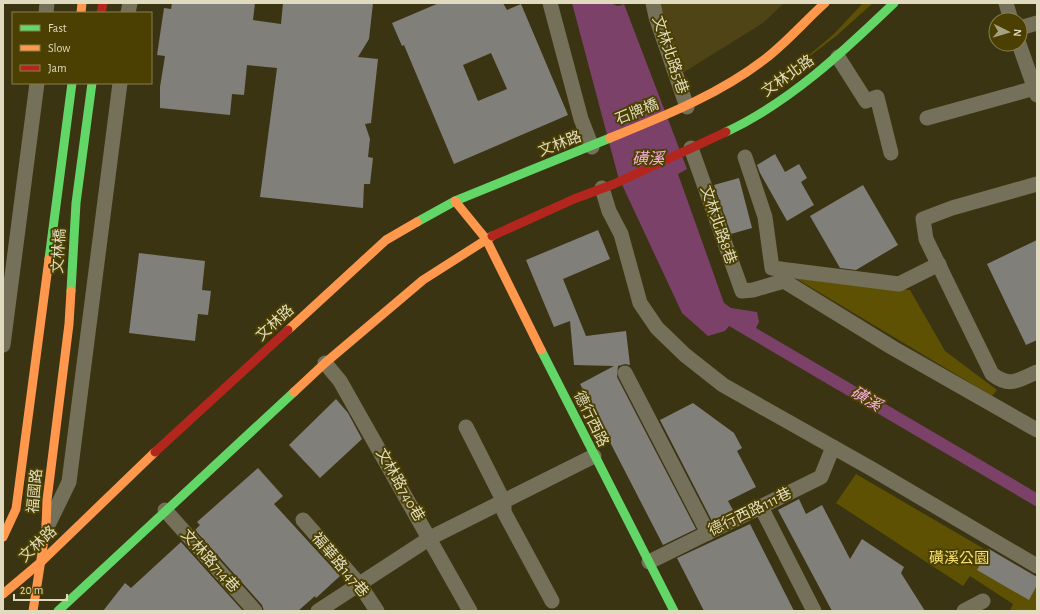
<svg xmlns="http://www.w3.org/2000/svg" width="1040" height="614" font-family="'Alegreya Sans','Noto Sans TC',sans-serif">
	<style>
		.built { fill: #4e4415 }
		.green { fill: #5e5103 }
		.water { fill: #7b4169 }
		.building { fill: #807f7a; fill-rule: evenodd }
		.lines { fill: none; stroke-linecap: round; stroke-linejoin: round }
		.street { stroke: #747059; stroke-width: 15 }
		.fast { stroke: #63d668; stroke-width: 9 }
		.slow { stroke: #ff974d; stroke-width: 9 }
		.jam { stroke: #b3261e; stroke-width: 9 }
		.labels { text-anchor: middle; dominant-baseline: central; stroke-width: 4; stroke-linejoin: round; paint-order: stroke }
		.street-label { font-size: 15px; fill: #e0dbbf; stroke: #4b4002 }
		.park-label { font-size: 15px; fill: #fbe270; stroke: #4b4002 }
		.water-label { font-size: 16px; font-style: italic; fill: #fbb0e5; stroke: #4b4002 }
	</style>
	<rect width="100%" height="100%" fill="#3a3413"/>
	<polygon class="built" points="659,3 784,3 763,23 681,74"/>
	<g class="green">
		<polygon points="863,3 873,3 836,36 806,59 803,60 834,34"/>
		<polygon points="792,276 910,290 945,351 997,390 992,396"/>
		<polygon points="856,474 1037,580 1037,611 1010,611 1013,604 970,576 963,586 836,503"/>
	</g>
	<polygon class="water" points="572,3 610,3 618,6 624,4 687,169 678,174 724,303 731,308 757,312 759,322 756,328 1037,493 1037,507 729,326 725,331 708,336 682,313 618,176"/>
	<g class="building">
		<polygon points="172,3 255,3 253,20 281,24 283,3 373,3 369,39 358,57 378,59 371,123 365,124 370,139 368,157 373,158 370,184 364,184 363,208 260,197 277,68 247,65 244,95 232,94 230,115 160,108 160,87 165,56 157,55 164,8 171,9"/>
		<path d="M 439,3 L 503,3 L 507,10 L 521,4 L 568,115 L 454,164 L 404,45 L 402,46 L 392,23 ZM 491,53 L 507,89 L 478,101 L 463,65 Z"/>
		<polygon points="775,154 785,172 799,164 807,178 801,182 814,205 787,221 760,173 757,165"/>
		<polygon points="739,178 752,228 731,234 714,185"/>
		<polygon points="863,185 898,245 856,270 840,268 810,216"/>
		<polygon points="598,230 610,259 563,279 586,336 626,331 630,365 625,364 618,366 617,377 696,529 663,545 580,384 614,366 574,365 570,321 554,327 526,260"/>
		<polygon points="1037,240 1037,340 1026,345 987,264"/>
		<polygon points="139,253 205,261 202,290 211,291 208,315 198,314 195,341 129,333"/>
		<polygon points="336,399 348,413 362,439 320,478 289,445"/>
		<polygon points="693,403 734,433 742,448 737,451 756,487 728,501 733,510 712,521 660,420"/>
		<polygon points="258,468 283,496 274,504 340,576 316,598 315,596 298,611 264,611 262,605 195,530 200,525 197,522"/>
		<polygon points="799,499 806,514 822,505 850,559 862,539 904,567 901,573 925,611 832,611 778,510"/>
		<polygon points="750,524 794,611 704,611 677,558"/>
		<polygon points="181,542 243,611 103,611 125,583 131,588"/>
		<polygon points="989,549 1037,577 1037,585 1029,600 977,570"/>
	</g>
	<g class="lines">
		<g class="street">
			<polyline points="550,3 581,119 592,147"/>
			<polyline points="653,3 656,17 687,107"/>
			<polyline points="1006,3 1011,20"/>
			<polyline points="46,13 47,3"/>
			<polyline points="128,13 130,3"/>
			<polyline points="1020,28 1037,23"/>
			<polyline points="1019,44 1037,95"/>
			<polyline points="838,57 866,101 877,97 891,153"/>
			<polyline points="927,118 1035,88"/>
			<polyline points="691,148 742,291 753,290 784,281 893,348 1037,430"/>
			<polyline points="745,157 765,217 772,268 899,284 939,264"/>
			<path d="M 1037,184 L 952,208 L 923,219 L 926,239 L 992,374 C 1010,388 1018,380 1037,372"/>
			<polyline points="602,188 609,211 621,234 640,303 657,328 685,355 723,385 872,469 1037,566"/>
			<polyline points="3,345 37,83"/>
			<polyline points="325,363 340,381 470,611"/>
			<polyline points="625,373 708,533"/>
			<polyline points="466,427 504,502 504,512 552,601"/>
			<polyline points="761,507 814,611"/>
			<polyline points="165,510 255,611"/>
			<polyline points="303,520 360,585 377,611"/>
			<polyline points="49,523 69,482 120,83"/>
			<polyline points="649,562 821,477 833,447"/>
			<polyline points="318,611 430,538 594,456"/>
			<polyline points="964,611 983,601"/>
		</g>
		<g class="fast">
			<path d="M 726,132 C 790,102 843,52 894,3"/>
			<polyline points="417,222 455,201 610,138"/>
			<polyline points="49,259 72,83"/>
			<polyline points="71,291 76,203 92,83"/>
			<polyline points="541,350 674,611"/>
			<polyline points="58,611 294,392"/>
		</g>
		<g class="slow">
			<polyline points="81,13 82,3"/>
			<path d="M 610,138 C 664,116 718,95 765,59 C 786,43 805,21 825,3"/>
			<polyline points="455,201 486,239 541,350"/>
			<polyline points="288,330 386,240 417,222"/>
			<polyline points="294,392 325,363 423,280 492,236"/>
			<polyline points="3,537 16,509 49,259"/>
			<polyline points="3,594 41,562 155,452"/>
			<polyline points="33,611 46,527 47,500 69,324 71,291"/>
		</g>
		<g class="jam">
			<polyline points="101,13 103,3"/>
			<polyline points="492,236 574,199 614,184 726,132"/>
			<polyline points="155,452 288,330"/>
		</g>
	</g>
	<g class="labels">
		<g class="street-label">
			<text transform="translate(670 55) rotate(71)">文林北路5巷</text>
			<text transform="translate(788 76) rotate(-35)">文林北路</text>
			<text transform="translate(637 112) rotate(-22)">石牌橋</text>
			<text transform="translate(560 144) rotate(-21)">文林路</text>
			<text transform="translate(718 225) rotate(71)">文林北路8巷</text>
			<text transform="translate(59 251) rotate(-87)">文林橋</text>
			<text transform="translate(275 323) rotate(-42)">文林路</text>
			<text transform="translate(591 419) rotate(64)">德行西路</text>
			<text transform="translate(400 485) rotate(60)">文林路740巷</text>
			<text transform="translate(35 491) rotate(-85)">福國路</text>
			<text transform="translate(750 512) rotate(-26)">德行西路111巷</text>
			<text transform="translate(38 544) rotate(-43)">文林路</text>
			<text transform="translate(210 561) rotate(48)">文林路714巷</text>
			<text transform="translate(340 565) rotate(50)">福華路147巷</text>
		</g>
		<g class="park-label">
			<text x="959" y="558">磺溪公園</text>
		</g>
		<g class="water-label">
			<text x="648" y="159">磺溪</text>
			<text transform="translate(866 399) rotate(31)">磺溪</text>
		</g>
	</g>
	<rect width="1040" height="614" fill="none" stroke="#e0dbbf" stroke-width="8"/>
	<rect x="12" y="12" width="140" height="72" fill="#4b4002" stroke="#877e4e"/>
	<rect x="20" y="25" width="20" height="6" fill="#63d668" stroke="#877e4e"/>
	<text x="48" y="32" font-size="12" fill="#e0dbbf">Fast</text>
	<rect x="20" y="45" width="20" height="6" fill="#ff974d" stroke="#877e4e"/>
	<text x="48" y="52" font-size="12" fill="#e0dbbf">Slow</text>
	<rect x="20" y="65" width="20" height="6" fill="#b3261e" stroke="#877e4e"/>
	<text x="48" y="72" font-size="12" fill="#e0dbbf">Jam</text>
	<g transform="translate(1008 32) rotate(95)"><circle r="19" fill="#4b4002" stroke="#877e4e"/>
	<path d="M0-3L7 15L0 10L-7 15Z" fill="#a6a183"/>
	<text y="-6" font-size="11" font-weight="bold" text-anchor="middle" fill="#e0dbbf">N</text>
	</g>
	<path d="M14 594v6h53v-6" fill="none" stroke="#e0dbbf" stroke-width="2"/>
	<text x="20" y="594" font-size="12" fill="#e0dbbf" stroke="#4b4002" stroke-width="3" paint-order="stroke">20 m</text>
</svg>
